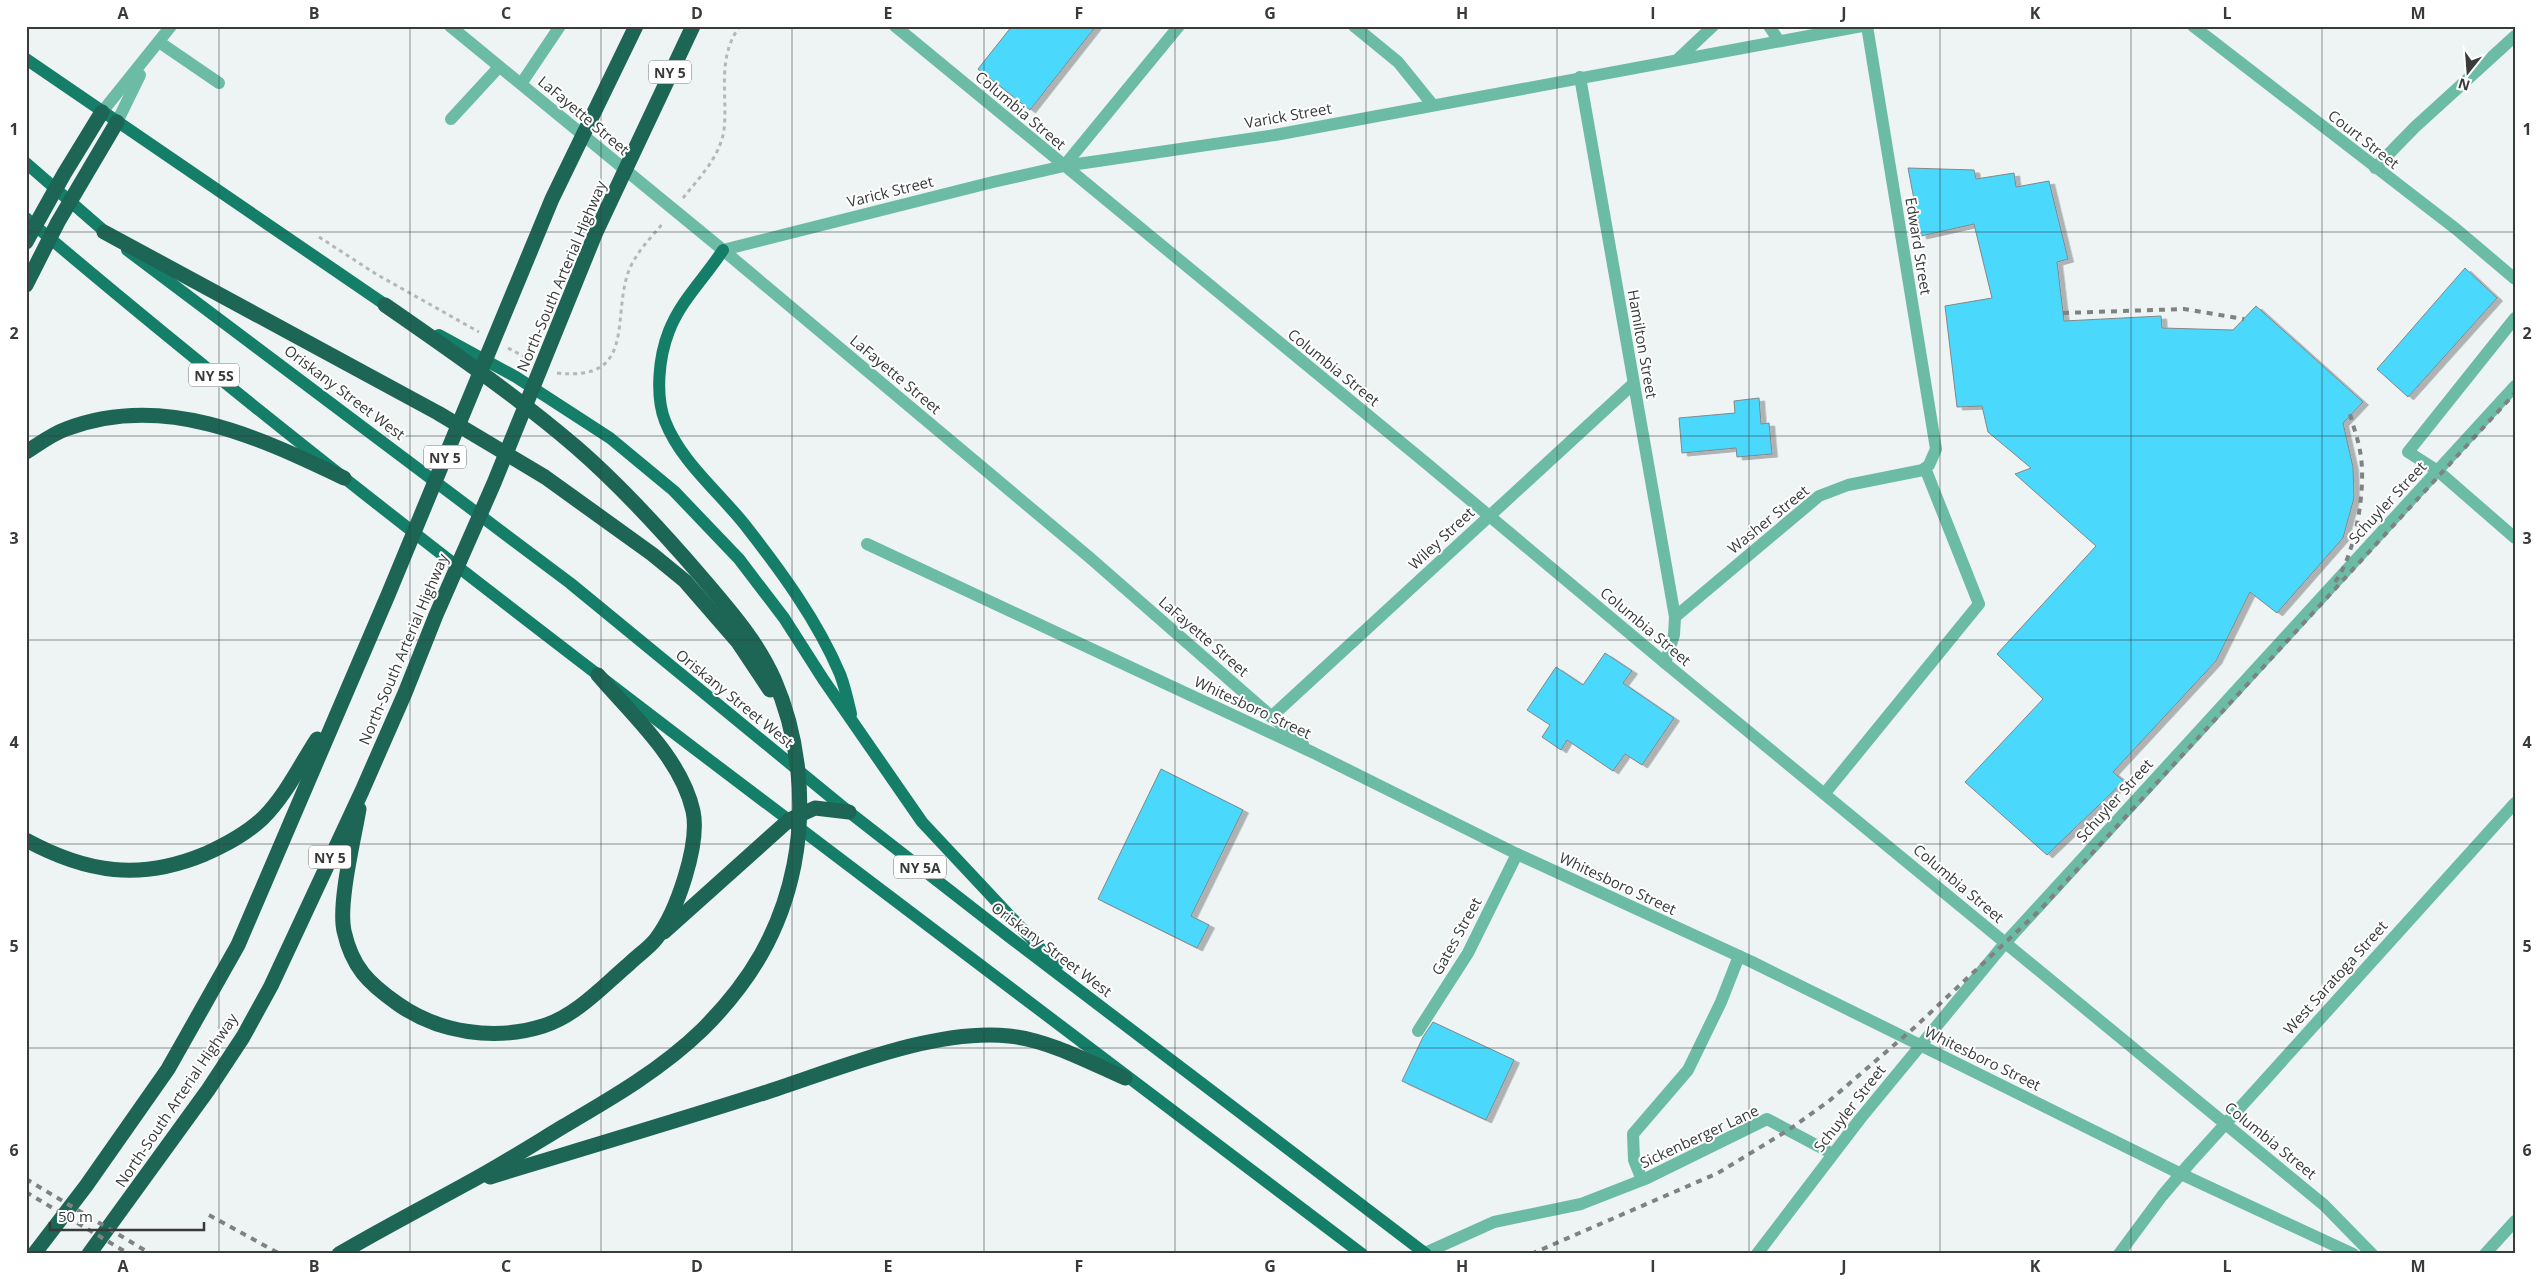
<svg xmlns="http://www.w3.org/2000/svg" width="2541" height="1280" font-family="'Open Sans',sans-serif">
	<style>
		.building { fill: #4cd8fd; stroke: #828788; filter: url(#shadow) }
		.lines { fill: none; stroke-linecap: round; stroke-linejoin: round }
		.path { stroke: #b4b8b8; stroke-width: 3; stroke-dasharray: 4 4; stroke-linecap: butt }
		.minor { stroke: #6cbba5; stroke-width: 12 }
		.major { stroke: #147e69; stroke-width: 12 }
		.highway { stroke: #1d6555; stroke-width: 15 }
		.rail { stroke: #7f8282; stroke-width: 4; stroke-dasharray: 6 6; stroke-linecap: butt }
		.grid { fill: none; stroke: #393b3b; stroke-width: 1; stroke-opacity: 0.55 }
		.labels { text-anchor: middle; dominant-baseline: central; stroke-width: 4; stroke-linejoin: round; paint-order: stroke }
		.shield { fill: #fff; stroke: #747676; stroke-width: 1 }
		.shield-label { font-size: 14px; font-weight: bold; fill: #393b3b }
		.street-label { font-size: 15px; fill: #393b3b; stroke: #fff }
		.neatline { fill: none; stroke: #393b3b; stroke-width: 2 }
		.grid-label { font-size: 16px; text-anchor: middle; font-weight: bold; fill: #393b3b }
	</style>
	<defs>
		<filter id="shadow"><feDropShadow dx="5.5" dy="3" stdDeviation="0" flood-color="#0004"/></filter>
	</defs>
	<rect width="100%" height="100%" fill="#eef3f3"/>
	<g class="building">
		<polygon points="1012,26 1096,26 1030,110 978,69"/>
		<polygon points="1908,168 1974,170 1976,179 2014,173 2016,187 2049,181 2068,259 2057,262 2064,321 2161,316 2162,328 2233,330 2256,306 2363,402 2343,423 2353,467 2354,498 2343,538 2277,613 2250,592 2216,661 2113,772 2124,781 2047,855 1965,782 2043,699 1997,654 2096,546 2015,474 2031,468 1988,432 1982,406 1957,407 1945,306 1992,298 1974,224 1921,236"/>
		<polygon points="2465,268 2497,298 2408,397 2377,369"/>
		<polygon points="1759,398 1761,424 1769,423 1772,454 1737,457 1736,448 1682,453 1679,418 1735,413 1734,401"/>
		<polygon points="1605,653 1632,671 1623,683 1674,718 1642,765 1625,754 1613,771 1567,740 1561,750 1542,737 1550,725 1527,710 1556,667 1583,685"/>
		<polygon points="1161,769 1243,810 1191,916 1209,925 1197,948 1098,899"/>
		<polygon points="1433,1022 1514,1060 1486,1120 1402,1081 1423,1037"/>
	</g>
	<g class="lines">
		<g class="path">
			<path d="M 683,198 C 699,178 720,157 724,130 C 728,95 716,58 740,26"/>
			<polyline points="319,237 376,274 479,332"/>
			<polyline points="508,348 527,358"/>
			<path d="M 557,373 C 636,382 612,320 628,273 C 635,253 651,238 664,222"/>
		</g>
		<g class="minor">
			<polyline points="450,26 723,250 1089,557 1303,744"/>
			<polyline points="895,26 1426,463 1665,663 2324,1205 2372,1254"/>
			<polyline points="1354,26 1398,62 1432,104"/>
			<polyline points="1769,26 1779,41"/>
			<polyline points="2193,26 2456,229 2515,279"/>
			<polyline points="159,42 219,83"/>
			<polyline points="1678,59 1713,26"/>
			<polyline points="1580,77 1675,617 1674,635 1665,663"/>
			<polyline points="521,84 560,26"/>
			<polyline points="102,112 171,26"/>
			<polyline points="451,119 499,67"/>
			<polyline points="117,122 140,75"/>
			<polyline points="1064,166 1179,26"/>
			<polyline points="2375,168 2415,127 2515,36"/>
			<polyline points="723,250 993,182 1064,166 1275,135 1862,26"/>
			<polyline points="2515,318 2408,452 2438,471 2515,538"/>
			<polyline points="867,544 1314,753 1517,854 1752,962 2181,1174 2353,1254"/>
			<polyline points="1675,617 1819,496 1848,485 1923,470 1929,465 1936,449 1867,26"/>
			<polyline points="1271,717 1633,384"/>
			<polyline points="1825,793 1979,604 1925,468"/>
			<polyline points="1418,1031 1468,953 1517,854"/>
			<polyline points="1642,1180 1634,1160 1633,1134 1688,1070 1721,1002 1739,956"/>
			<polyline points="1425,1253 1494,1222 1581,1204 1645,1179 1767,1119 1833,1154"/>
			<polyline points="1757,1254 1860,1119 2005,943 2515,386"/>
			<polyline points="2119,1254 2162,1196 2190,1163 2515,803"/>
			<polyline points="2485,1254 2515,1221"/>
		</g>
		<g class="major">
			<polyline points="26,59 393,310"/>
			<polyline points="26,163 111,237"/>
			<path d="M 26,218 C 248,407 480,585 712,762 C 928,926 1144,1091 1362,1254"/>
			<polyline points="127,250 570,583 849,812 1012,939 1426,1254"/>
			<path d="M 723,250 C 705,278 681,300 669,331 C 659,356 655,395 665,421 C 681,462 718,491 745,525 C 781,571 817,620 840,674 C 845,687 848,701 851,714"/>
			<polyline points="439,335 516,377 610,438 674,491 739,559 784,618 823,679 922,822 1057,966"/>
		</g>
		<g class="highway">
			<polyline points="104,232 438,413 545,477 652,554 685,581 738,642 770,690"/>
			<polyline points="26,242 64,174 102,112"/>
			<polyline points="26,285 58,222 117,122"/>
			<path d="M 26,452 C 39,444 52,434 66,429 C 163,392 256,436 344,478"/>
			<path d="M 359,809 C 354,839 338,903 344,931 C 352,967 368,983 398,1004 C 439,1033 495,1041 543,1026 C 576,1016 603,986 629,964 C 637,956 649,948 656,939 C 677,912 700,844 693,811 C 681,758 633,716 598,675"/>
			<path d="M 26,840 C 87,873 140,881 205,854 C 227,844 246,834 263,818 C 286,795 300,765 317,739"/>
			<polyline points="664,932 789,820 815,808 849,812"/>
			<path d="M 490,1177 C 582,1149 673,1122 764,1093 C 836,1070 933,1028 1009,1036 C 1048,1040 1089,1062 1125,1078"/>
			<polyline points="34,1254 86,1186 168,1069 238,945 388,595 552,199 636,26"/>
			<polyline points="89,1254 208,1090 243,1037 271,986 362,791 405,693 436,615 494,483 596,232 693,26"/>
			<path d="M 339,1254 C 380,1230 422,1208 464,1185 C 498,1167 531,1146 564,1126 C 612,1098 662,1069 703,1029 C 750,982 781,931 794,865 C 806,804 799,736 774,679 C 756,639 727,607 699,574 C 661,530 620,485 576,447 C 515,395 450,350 385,305"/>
		</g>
		<g class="rail">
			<polyline points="2063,313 2184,309 2244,319"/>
			<path d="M 2335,582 C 2356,554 2367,485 2360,451 C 2358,439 2353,426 2350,414"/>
			<polyline points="26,1179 151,1254"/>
			<polyline points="26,1192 129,1254"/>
			<polyline points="209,1215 280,1254"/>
			<polyline points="1531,1254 1718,1173 1790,1129 1829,1101 1915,1027 2039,911 2515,393"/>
		</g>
	</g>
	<path class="grid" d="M 219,26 L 219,1254M 410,26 L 410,1254M 601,26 L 601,1254M 792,26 L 792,1254M 984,26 L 984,1254M 1175,26 L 1175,1254M 1366,26 L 1366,1254M 1557,26 L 1557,1254M 1749,26 L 1749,1254M 1940,26 L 1940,1254M 2131,26 L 2131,1254M 2322,26 L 2322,1254M 26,232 L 2515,232M 26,436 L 2515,436M 26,640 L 2515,640M 26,844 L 2515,844M 26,1048 L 2515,1048"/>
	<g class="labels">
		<g class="shield">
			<rect x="649" y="60.5" width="42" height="23" rx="4"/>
			<rect x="189" y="363.5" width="50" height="23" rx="4"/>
			<rect x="424" y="445.5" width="42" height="23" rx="4"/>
			<rect x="309" y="845.5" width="42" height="23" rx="4"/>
			<rect x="894" y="855.5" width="52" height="23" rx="4"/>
		</g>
		<g class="shield-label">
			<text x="670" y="72">NY 5</text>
			<text x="214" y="375">NY 5S</text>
			<text x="445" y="457">NY 5</text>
			<text x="330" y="857">NY 5</text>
			<text x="920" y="867">NY 5A</text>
		</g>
		<g class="street-label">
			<text transform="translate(1021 110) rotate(40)">Columbia Street</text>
			<text transform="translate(584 115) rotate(40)">LaFayette Street</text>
			<text transform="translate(1288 115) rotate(-10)">Varick Street</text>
			<text transform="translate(2364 139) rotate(38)">Court Street</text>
			<text transform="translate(890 191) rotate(-14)">Varick Street</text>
			<text transform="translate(1919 246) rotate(81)">Edward Street</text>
			<text transform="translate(561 276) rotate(-67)">North-South Arterial Highway</text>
			<text transform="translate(1643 344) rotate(80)">Hamilton Street</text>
			<text transform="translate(1334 367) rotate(39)">Columbia Street</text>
			<text transform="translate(896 374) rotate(40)">LaFayette Street</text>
			<text transform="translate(345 392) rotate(37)">Oriskany Street West</text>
			<text transform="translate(2387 502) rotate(-47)">Schuyler Street</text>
			<text transform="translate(1768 519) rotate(-39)">Washer Street</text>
			<text transform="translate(1441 538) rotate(-43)">Wiley Street</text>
			<text transform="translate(1646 626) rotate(40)">Columbia Street</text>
			<text transform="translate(1204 636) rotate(41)">LaFayette Street</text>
			<text transform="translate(403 649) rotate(-67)">North-South Arterial Highway</text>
			<text transform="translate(735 698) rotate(39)">Oriskany Street West</text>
			<text transform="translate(1253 707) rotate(25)">Whitesboro Street</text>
			<text transform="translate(2114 800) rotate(-48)">Schuyler Street</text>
			<text transform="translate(1618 883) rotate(25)">Whitesboro Street</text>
			<text transform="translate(1959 883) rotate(40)">Columbia Street</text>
			<text transform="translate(1456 936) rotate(-61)">Gates Street</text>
			<text transform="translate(1052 949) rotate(37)">Oriskany Street West</text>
			<text transform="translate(2335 977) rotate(-48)">West Saratoga Street</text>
			<text transform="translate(1983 1058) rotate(26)">Whitesboro Street</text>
			<text transform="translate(176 1100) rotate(-56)">North-South Arterial Highway</text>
			<text transform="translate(1849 1108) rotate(-52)">Schuyler Street</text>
			<text transform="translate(1699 1136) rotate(-25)">Sickenberger Lane</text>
			<text transform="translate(2271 1140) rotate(39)">Columbia Street</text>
		</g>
	</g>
	<rect width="2541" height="1280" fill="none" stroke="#ffffff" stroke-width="55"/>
	<g transform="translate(2468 72) rotate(197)" stroke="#ffffff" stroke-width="4" paint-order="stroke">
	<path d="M0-4L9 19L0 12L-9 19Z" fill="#393b3b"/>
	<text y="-8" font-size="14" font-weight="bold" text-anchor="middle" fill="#393b3b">N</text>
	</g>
	<path d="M50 1222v8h154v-8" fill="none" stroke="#393b3b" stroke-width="2.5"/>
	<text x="58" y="1222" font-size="15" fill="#393b3b" stroke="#ffffff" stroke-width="4" paint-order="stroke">50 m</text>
	<rect x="28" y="28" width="2486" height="1224" class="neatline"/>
	<g class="grid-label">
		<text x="123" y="19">A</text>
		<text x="314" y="19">B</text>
		<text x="506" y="19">C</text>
		<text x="697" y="19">D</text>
		<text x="888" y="19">E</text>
		<text x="1079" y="19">F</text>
		<text x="1270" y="19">G</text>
		<text x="1462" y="19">H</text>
		<text x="1653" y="19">I</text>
		<text x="1844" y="19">J</text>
		<text x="2035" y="19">K</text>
		<text x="2227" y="19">L</text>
		<text x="2418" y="19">M</text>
		<text x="14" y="135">1</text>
		<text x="2527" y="135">1</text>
		<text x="14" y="339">2</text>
		<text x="2527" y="339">2</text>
		<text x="14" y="544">3</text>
		<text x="2527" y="544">3</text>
		<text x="14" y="748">4</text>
		<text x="2527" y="748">4</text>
		<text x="14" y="952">5</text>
		<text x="2527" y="952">5</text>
		<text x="14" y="1156">6</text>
		<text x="2527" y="1156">6</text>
		<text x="123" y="1272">A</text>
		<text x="314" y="1272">B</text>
		<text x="506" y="1272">C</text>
		<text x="697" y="1272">D</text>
		<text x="888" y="1272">E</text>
		<text x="1079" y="1272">F</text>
		<text x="1270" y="1272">G</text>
		<text x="1462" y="1272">H</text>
		<text x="1653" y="1272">I</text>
		<text x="1844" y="1272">J</text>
		<text x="2035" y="1272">K</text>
		<text x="2227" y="1272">L</text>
		<text x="2418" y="1272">M</text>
	</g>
</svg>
